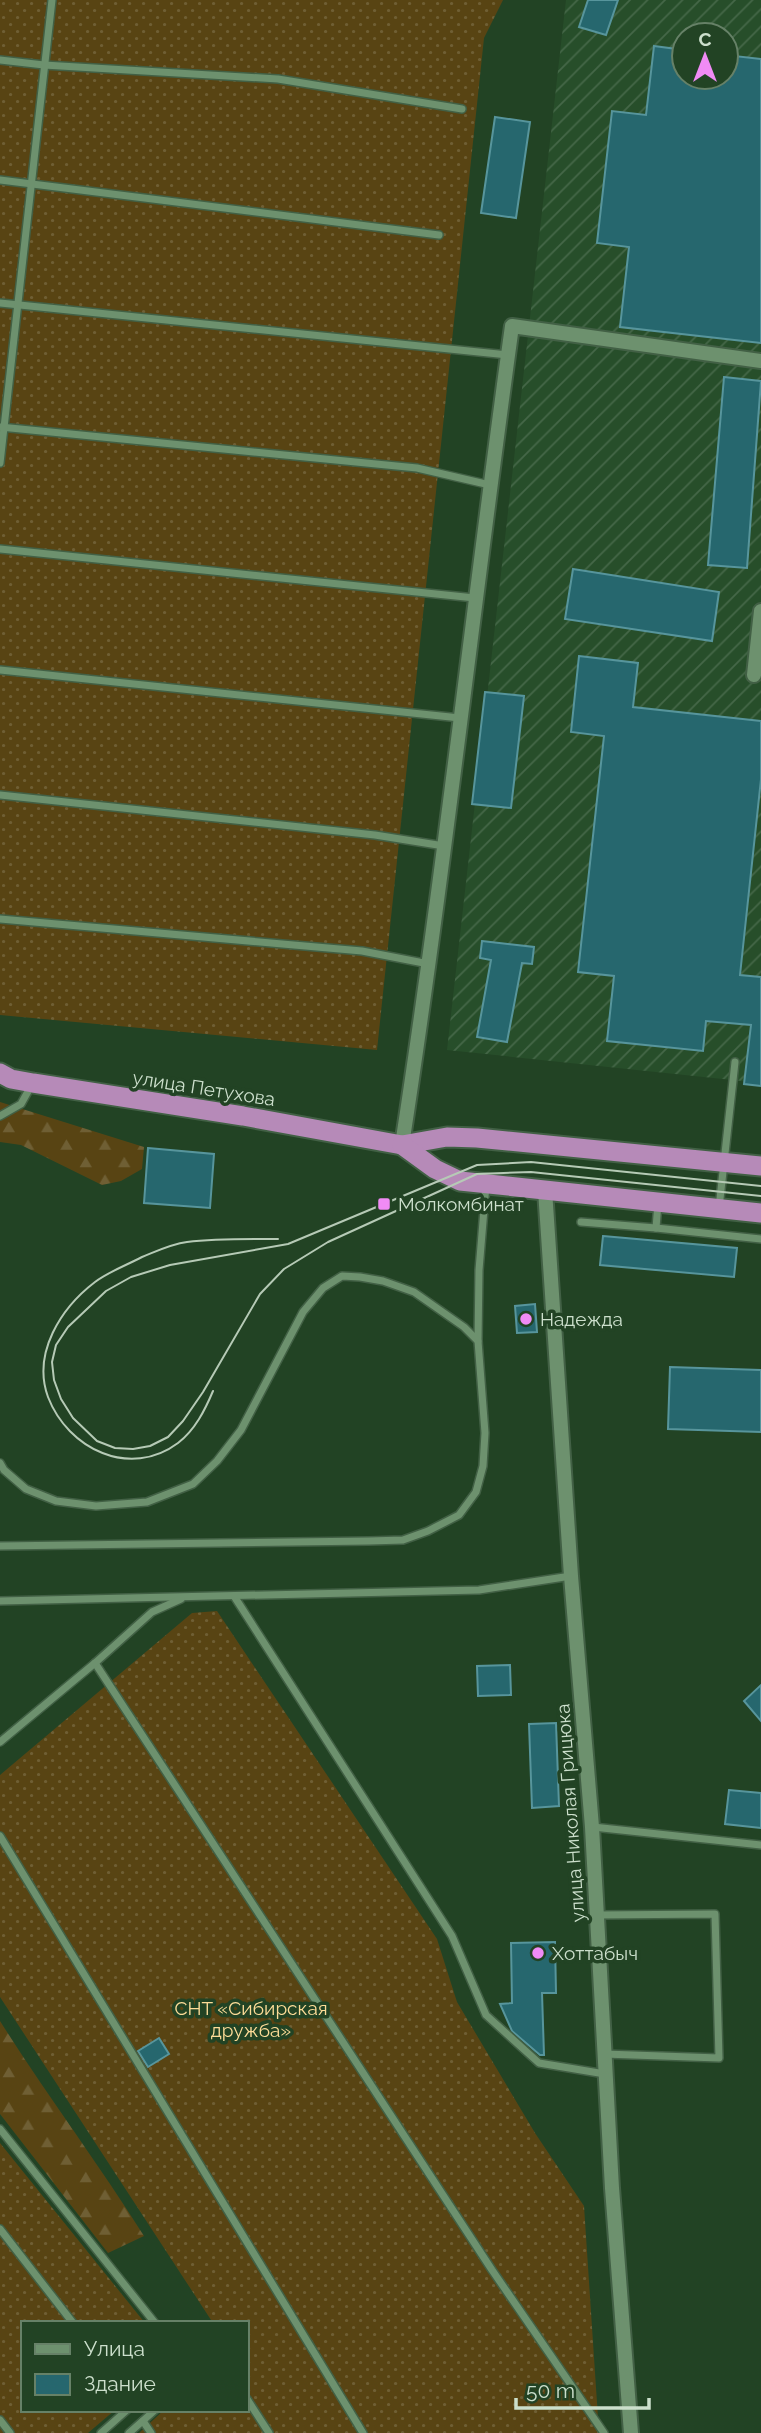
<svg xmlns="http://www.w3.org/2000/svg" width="761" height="2433" font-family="Raleway,sans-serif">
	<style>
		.industrial { fill: url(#industrial-furrows); fill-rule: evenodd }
		.forest { fill: url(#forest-firs) }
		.garden { fill: url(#garden-dots) }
		.building { fill: #26676e; stroke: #57959c; stroke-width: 2 }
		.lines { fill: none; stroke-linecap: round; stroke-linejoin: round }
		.service-casing { stroke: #426045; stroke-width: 10 }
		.minor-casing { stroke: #426045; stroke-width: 18 }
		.trunk-casing { stroke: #426045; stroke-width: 23 }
		.service { stroke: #6d916e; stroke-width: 7 }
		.minor { stroke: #6d916e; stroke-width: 14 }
		.trunk { stroke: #b68ab8; stroke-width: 19 }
		.tram { stroke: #b6cab6; stroke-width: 2 }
		.poi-dot { fill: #f08bf5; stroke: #224324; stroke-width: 2.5 }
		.labels { text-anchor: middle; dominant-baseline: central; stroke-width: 7; stroke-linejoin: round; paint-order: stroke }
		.street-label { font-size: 19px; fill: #ccdfcc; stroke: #224324 }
		.poi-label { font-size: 19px; fill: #ccdfcc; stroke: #224324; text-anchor: start }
		.park-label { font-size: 19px; fill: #fddc98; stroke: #224324 }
	</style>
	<defs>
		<pattern id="industrial-furrows" width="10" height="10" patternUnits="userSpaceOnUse" patternTransform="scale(1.75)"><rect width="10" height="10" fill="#274e2a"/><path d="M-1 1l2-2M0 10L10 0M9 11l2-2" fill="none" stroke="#456748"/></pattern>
		<pattern id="forest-firs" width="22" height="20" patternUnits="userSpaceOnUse" patternTransform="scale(1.75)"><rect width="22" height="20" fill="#584413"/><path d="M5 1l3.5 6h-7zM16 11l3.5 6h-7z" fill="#6f5f34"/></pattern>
		<pattern id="garden-dots" width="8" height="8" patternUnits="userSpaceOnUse" patternTransform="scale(1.75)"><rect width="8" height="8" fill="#584413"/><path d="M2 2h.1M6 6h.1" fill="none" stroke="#6f5f34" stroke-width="1.8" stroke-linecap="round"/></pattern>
	</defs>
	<rect width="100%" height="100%" fill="#224324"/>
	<path class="industrial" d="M 566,0 L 761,0 L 761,1083 L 447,1050 ZM 684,35 L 726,35 L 726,77 L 684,77 Z"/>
	<g class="forest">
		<polygon points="0,1102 144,1147 142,1169 121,1181 102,1185 21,1145 0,1142"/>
		<path d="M 0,2021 C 46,2094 98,2163 144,2236 L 108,2253 L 0,2114 Z"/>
	</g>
	<g class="garden">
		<polygon points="0,0 503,0 484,38 377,1050 0,1015"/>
		<polygon points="217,1611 437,1939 457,2002 535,2133 584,2206 599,2433 139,2433 164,2410 247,2410 247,2323 213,2323 0,1997 0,1775 192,1613"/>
		<polygon points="0,2143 145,2323 23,2323 23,2410 115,2410 88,2433 0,2433"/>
	</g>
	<g class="building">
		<polygon points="588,0 618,0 606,35 579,27"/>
		<polygon points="654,46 684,50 684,77 726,77 726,55 761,59 761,343 620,327 629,247 597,243 612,111 646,115"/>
		<polygon points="495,117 530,122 516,218 481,213"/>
		<polygon points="724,377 761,381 747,568 708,565"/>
		<polygon points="573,569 719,592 712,641 565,619"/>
		<polygon points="579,656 638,663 633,707 761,721 761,779 740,975 761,977 761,1086 744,1084 751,1025 706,1021 703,1051 607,1041 614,976 578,972 604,736 571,732"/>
		<polygon points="485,692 524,696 511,808 472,804"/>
		<polygon points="482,941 534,947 532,964 522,963 507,1042 477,1037 491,960 480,958"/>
		<polygon points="148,1148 214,1154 210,1208 144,1203"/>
		<polygon points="603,1236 737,1248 734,1277 600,1265"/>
		<polygon points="535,1304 537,1332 517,1333 515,1306"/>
		<polygon points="670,1367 761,1370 761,1432 668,1429"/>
		<polygon points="510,1665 511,1695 478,1696 477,1666"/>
		<polygon points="761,1685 761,1721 744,1701"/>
		<polygon points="556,1723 559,1806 532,1808 529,1724"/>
		<polygon points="729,1790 761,1793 761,1828 725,1824"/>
		<polygon points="555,1942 556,1993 542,1993 544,2055 540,2055 512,2031 500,2004 512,2003 511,1943"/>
		<polygon points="159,2038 169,2054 148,2067 138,2051"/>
	</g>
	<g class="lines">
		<g class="service-casing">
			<g id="service">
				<polyline points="0,60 44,65 278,79 462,109"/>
				<polyline points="0,180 439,235"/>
				<polyline points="0,303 508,355"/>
				<polyline points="0,427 417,468 490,485"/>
				<polyline points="0,463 52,0"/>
				<polyline points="0,549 475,598"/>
				<polyline points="0,670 460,718"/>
				<polyline points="0,795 375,835 444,846"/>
				<polyline points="0,919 362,951 429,964"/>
				<polyline points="0,1116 21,1104 31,1086"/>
				<polyline points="719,1208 735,1062"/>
				<polyline points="581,1222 656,1228 761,1239"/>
				<polyline points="656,1228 658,1203"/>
				<polyline points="478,1341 479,1270 486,1185"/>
				<polyline points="0,1463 4,1470 26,1489 56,1501 96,1506 147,1502 193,1484 217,1461 241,1430 303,1312 323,1288 342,1276 360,1277 383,1281 414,1292 464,1327 478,1341 485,1433 483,1466 476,1492 459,1515 428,1531 403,1540 369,1541 0,1546"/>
				<polyline points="234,1596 452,1936 486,2015 539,2063 605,2074"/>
				<polyline points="0,1601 479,1590 571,1576"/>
				<polyline points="95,1663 492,2270 604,2433"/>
				<polyline points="0,1742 95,1663 152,1612 181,1599"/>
				<polyline points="593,1827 761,1845"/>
				<polyline points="0,1836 363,2433"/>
				<polyline points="597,1915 715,1914 719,2058 604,2054"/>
				<polyline points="0,2129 155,2323"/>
				<polyline points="0,2229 73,2323"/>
				<polyline points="247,2399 269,2433"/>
				<polyline points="0,2420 10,2433"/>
				<polyline points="143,2421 151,2433"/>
				<polyline points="101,2433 127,2410"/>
				<polyline points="129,2433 155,2410"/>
			</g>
		</g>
		<g class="minor-casing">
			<g id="minor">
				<polyline points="754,675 761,611"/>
				<path d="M 402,1145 C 444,873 474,599 512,326 L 761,361"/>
				<polyline points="545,1190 571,1576 592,1827 612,2188 631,2433"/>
			</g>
		</g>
		<g class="trunk-casing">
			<g id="trunk">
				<polyline points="0,1073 11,1079 33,1083 243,1116 402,1145 447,1137 477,1138 761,1166"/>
				<polyline points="402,1145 435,1169 460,1181 761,1213"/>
			</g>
		</g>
		<use href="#service" class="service"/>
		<use href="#minor" class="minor"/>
		<use href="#trunk" class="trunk"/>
		<g class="tram">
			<polyline points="761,1186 531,1162 477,1165 288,1244 170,1265 131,1277 106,1291 68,1327 56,1345 52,1362 54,1380 61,1399 73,1418 97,1441 115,1448 133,1449 150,1446 168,1437 183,1421 203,1392 260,1294 284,1269 328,1242 477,1174 531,1172 761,1196"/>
			<path d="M 213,1391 C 205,1410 195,1430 178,1443 C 130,1479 68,1449 48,1397 C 32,1353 61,1308 95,1282 C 108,1272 127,1265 142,1257 C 157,1251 171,1244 187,1242 C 217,1238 248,1239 278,1239"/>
		</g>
	</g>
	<g class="poi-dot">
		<rect x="377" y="1197" width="14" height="14" rx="3.5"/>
		<circle cx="526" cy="1319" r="7"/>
		<circle cx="538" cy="1953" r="7"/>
	</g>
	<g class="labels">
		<g class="street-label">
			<text transform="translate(204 1088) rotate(9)">улица Петухова</text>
			<text transform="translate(570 1813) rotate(-94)">улица Николая Грицюка</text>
		</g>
		<g class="poi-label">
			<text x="398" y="1204">Молкомбинат</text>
			<text x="540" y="1319">Надежда</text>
			<text x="552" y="1953">Хоттабыч</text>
		</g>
		<g class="park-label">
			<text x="251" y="2008">СНТ «Сибирская<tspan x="251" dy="22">дружба»</tspan></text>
		</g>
	</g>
	<rect x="21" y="2321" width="228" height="91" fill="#224324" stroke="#668167" stroke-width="2"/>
	<rect x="35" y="2344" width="35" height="10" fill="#6d916e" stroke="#668167" stroke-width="2"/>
	<text x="84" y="2356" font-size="21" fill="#ccdfcc">Улица</text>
	<rect x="35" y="2374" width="35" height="21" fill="#26676e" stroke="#668167" stroke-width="2"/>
	<text x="84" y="2391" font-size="21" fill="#ccdfcc">Здание</text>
	<g transform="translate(705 56)"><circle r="33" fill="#224324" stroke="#668167" stroke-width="2"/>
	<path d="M0-5L12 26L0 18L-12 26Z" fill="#f08bf5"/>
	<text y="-10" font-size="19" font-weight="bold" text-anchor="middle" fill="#ccdfcc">С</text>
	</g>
	<path d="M516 2398v10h133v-10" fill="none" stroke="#ccdfcc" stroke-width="3.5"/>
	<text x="526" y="2398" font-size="21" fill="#ccdfcc" stroke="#224324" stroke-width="5" paint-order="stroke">50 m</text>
</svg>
